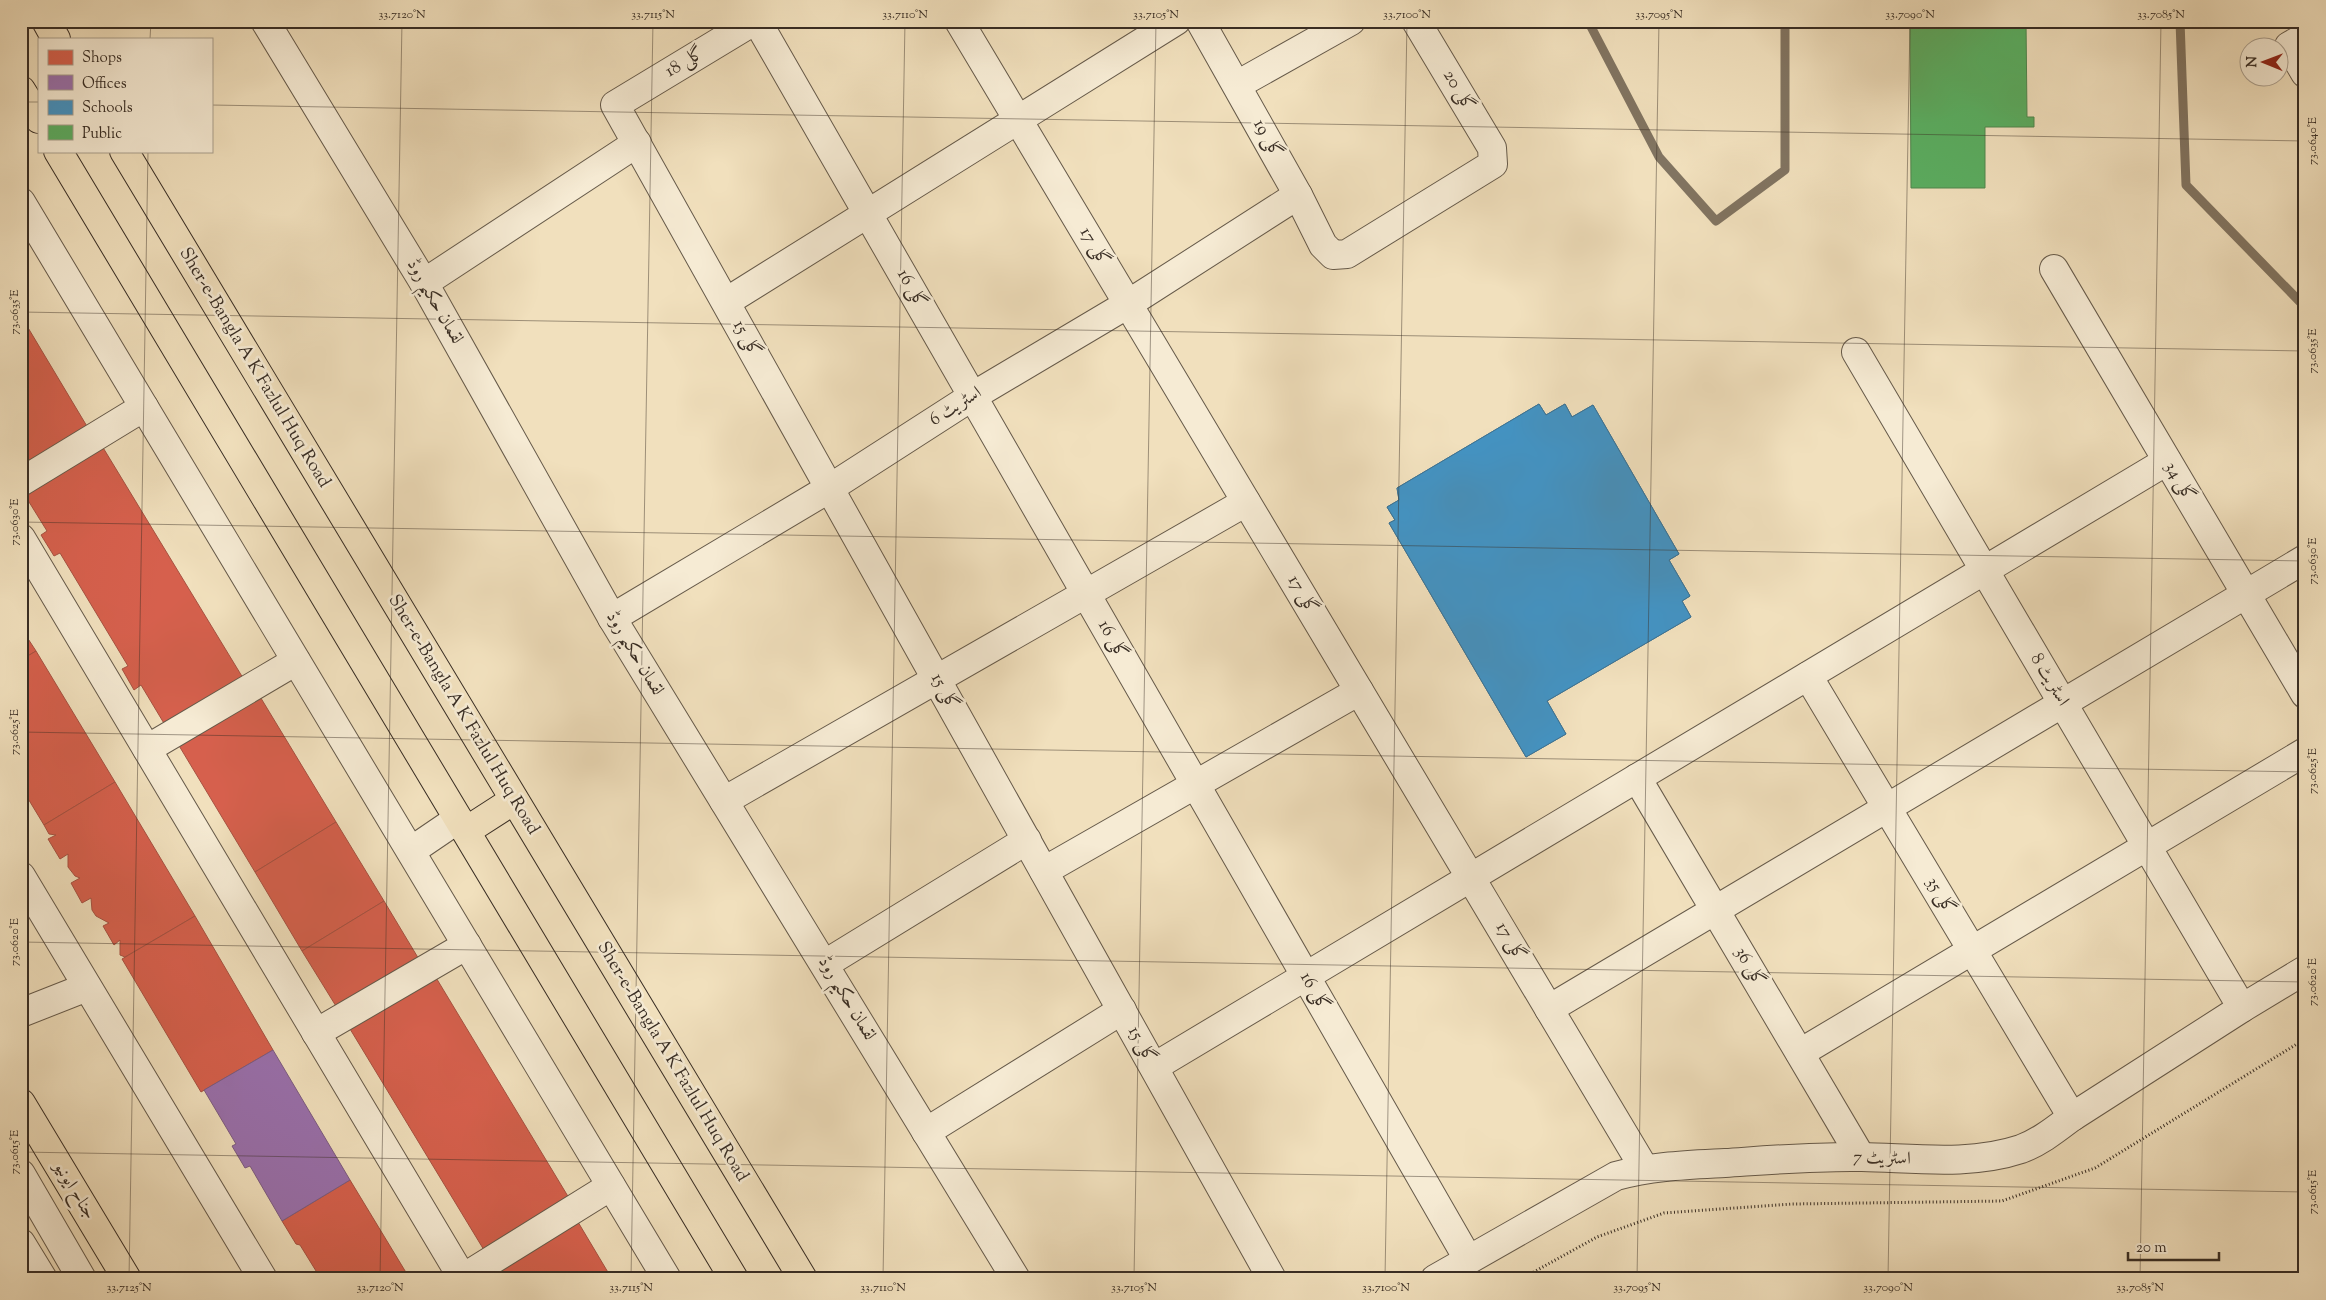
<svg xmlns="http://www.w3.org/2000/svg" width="2326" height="1300" font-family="'Sorts Mill Goudy',Amiri,serif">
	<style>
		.shops { fill: #d6604d; stroke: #a75141 }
		.offices { fill: #9970ab; stroke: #7c5c82 }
		.schools { fill: #4393c3; stroke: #407493 }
		.public { fill: #5aae61; stroke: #50874f }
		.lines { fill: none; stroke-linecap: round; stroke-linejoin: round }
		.stream { stroke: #817461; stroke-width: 9 }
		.minor-casing { stroke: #665a4a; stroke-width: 30 }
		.major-casing { stroke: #382d24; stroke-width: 30 }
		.path { stroke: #382d24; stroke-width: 3; stroke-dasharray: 1 2.5; stroke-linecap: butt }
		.minor { stroke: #f6ebd4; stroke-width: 28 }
		.major { stroke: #f1e0bd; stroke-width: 28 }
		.ticks { fill: none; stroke: #382d24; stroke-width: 1; stroke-opacity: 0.45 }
		.labels { text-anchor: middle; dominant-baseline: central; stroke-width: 5; stroke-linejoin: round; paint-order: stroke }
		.street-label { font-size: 18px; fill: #382d24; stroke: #f6ebd4 }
		.neatline { fill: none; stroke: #382d24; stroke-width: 2 }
		.ticks-label { font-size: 12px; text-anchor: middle; fill: #382d24 }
	</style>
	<rect width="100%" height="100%" fill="#f1e0bd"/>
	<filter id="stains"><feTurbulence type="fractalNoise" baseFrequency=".004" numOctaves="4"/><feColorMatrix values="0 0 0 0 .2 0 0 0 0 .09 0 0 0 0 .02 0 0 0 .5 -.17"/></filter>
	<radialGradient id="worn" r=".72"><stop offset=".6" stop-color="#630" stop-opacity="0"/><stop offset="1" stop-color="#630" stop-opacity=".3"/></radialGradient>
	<g class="shops">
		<polygon points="21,316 91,433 21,475"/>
		<polygon points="99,441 243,678 165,725 141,685 134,690 122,669 128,666 60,553 54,556 41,535 47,531 21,489"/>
		<polygon points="21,628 36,651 21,660"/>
		<polygon points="36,651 115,782 44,825 21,787 21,660"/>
		<polygon points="256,690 336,822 255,872 175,739"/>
		<polygon points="115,782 195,916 125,957 120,955 120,940 114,945 103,926 109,923 96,916 92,910 91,898 82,903 71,883 80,878 75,876 68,867 68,854 60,859 48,839 56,835 49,834 44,825"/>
		<polygon points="336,822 384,901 302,951 255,872"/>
		<polygon points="384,901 420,961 339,1011 302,951"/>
		<polygon points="195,916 273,1050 201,1092 122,959"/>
		<polygon points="432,971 572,1203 487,1255 347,1024"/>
		<polygon points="350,1180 410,1279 321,1279 300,1245 296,1244 282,1221"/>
		<polygon points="575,1217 612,1279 494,1279 489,1271"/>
	</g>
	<polygon class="offices" points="273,1050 350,1180 282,1221 250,1166 245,1168 232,1146 236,1144 204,1090"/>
	<g class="schools">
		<polygon points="1539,404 1546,415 1565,404 1572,417 1593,405 1679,554 1669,560 1690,596 1682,601 1691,617 1547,701 1566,734 1526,757 1389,523 1395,520 1387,507 1399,500 1397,488"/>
		<polygon points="1539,404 1546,415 1565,404 1572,417 1593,405 1679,554 1669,560 1690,596 1682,601 1691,617 1547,701 1566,734 1526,757 1389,523 1395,520 1387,507 1399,500 1397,488"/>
	</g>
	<polygon class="public" points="1910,21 2026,21 2027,117 2034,117 2034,127 1985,127 1985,188 1911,188"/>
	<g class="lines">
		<g class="stream">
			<polyline points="1588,21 1659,157 1716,221 1785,170 1785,21"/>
			<polyline points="2180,21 2186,185 2305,307"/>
		</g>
		<g class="minor-casing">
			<g id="minor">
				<polyline points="265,21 424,283 612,618 1016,1279"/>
				<polyline points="754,21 615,105 1272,1279"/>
				<polyline points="757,21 1468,1259"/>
				<polyline points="959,21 1644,1168"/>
				<polyline points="1200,21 1298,195 1323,245 1333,255 1347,254 1493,164 1492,148 1416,21"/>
				<polyline points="2305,37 2289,46 2305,73"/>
				<polyline points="1237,85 1351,21"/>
				<polyline points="21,202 667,1279"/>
				<polyline points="2054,269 2305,694"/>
				<polyline points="424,283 637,143"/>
				<polyline points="726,302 1176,21"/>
				<polyline points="1856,352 2242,1008"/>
				<polyline points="21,482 144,407"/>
				<polyline points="21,538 463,1279"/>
				<polyline points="612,618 830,488 973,396 1128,304 1298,195"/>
				<polyline points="1808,676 2072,1117"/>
				<polyline points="147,749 296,661"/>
				<polyline points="1637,778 1861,1157"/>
				<polyline points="724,801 1246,502"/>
				<polyline points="411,851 458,819"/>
				<polyline points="1044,871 1359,691"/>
				<polyline points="21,876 263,1279"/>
				<polyline points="825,964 1027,840"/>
				<polyline points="1549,1009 2305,559"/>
				<polyline points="21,1013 87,987"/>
				<polyline points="316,1033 467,945"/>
				<polyline points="1800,1053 2305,752"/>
				<polyline points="1154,1067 2167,461"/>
				<polyline points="926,1132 1122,1010"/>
				<polyline points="21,1174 82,1279"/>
				<polyline points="21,1243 43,1279"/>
				<polyline points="463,1278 611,1186"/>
				<path d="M 1435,1279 L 1616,1176 C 1652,1166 1688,1165 1725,1163 C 1770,1160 1817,1156 1862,1157 C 1914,1158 1970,1166 2021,1149 C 2040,1142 2056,1129 2072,1117 L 2242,1008 L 2305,970"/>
			</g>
		</g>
		<g class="major-casing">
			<g id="major">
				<polyline points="46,21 56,39"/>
				<polyline points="21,90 39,119"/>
				<polyline points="58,151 734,1279"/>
				<polyline points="124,151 803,1279"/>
				<polyline points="466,831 514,800"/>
				<polyline points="21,1103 127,1279"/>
			</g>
		</g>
		<polyline class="path" points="1521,1279 1597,1237 1664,1213 1792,1204 2002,1201 2095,1168 2305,1039"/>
		<use href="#minor" class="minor"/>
		<use href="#major" class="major"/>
	</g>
	<path class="ticks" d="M 150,39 L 151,21M 21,102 L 39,102M 211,105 L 2305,141M 21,312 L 2305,351M 21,522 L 2305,561M 21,732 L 2305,772M 21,942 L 2305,982M 21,1152 L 2305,1192M 129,1279 L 148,151M 380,1279 L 402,21M 631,1279 L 653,21M 883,1279 L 905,21M 1134,1279 L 1156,21M 1385,1279 L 1407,21M 1637,1279 L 1659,21M 1888,1279 L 1910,21M 2140,1279 L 2161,21"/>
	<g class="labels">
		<g class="street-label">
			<text transform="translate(685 63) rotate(-31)">گلی 18</text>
			<text transform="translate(1458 91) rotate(59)">گلی 20</text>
			<text transform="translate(1267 139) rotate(61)">گلی 19</text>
			<text transform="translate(1094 247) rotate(59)">گلی 17</text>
			<text transform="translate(911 289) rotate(60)">گلی 16</text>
			<text transform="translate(434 302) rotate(60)">لقمان حکیم روڈ</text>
			<text transform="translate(746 339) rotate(61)">گلی 15</text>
			<text transform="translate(254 368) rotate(59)">Sher-e-Bangla A K Fazlul Huq Road</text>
			<text transform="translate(956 407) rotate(-32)">اسٹریٹ 6</text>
			<text transform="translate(2179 482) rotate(59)">گلی 34</text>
			<text transform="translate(1302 595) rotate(59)">گلی 17</text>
			<text transform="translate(1112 640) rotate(60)">گلی 16</text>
			<text transform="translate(634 654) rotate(59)">لقمان حکیم روڈ</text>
			<text transform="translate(2049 680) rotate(59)">اسٹریٹ 8</text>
			<text transform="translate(944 692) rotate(61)">گلی 15</text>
			<text transform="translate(463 715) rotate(59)">Sher-e-Bangla A K Fazlul Huq Road</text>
			<text transform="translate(1940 896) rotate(59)">گلی 35</text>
			<text transform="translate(1510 942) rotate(59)">گلی 17</text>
			<text transform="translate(1749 967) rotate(59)">گلی 36</text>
			<text transform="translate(1314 992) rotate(60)">گلی 16</text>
			<text transform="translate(846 999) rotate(59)">لقمان حکیم روڈ</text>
			<text transform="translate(1141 1045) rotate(61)">گلی 15</text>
			<text transform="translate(672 1062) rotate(59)">Sher-e-Bangla A K Fazlul Huq Road</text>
			<text transform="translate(1882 1159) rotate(2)">اسٹریٹ 7</text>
			<text transform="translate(74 1191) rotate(59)">جناح ایونیو</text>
		</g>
	</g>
	<rect width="2326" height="1300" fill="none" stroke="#f1e0bd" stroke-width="55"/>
	<rect x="38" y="38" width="175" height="115" fill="#f6ebd4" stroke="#aa9f8e"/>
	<rect x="48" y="50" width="25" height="15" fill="#d6604d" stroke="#aa9f8e"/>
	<text x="82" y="62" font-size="15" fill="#382d24">Shops</text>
	<rect x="48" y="75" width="25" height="15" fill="#9970ab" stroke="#aa9f8e"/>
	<text x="82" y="88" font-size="15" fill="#382d24">Offices</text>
	<rect x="48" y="100" width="25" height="15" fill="#4393c3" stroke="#aa9f8e"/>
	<text x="82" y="112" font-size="15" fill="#382d24">Schools</text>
	<rect x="48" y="125" width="25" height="15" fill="#5aae61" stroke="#aa9f8e"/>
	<text x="82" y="138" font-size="15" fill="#382d24">Public</text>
	<g transform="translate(2264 62) rotate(271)"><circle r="24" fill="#f6ebd4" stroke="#aa9f8e"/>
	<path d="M0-4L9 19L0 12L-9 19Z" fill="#8f2418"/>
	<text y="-8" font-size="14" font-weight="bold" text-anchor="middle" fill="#382d24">N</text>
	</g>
	<path d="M2128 1252v8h91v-8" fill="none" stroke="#382d24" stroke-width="2.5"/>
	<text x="2136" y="1252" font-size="15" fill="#382d24" stroke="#f6ebd4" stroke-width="4" paint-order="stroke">20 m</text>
	<rect x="28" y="28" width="2270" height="1244" class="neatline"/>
	<g class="ticks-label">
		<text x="402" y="18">33.7120°N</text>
		<text x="653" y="18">33.7115°N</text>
		<text x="905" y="18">33.7110°N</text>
		<text x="1156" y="18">33.7105°N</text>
		<text x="1407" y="18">33.7100°N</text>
		<text x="1659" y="18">33.7095°N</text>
		<text x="1910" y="18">33.7090°N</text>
		<text x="2161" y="18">33.7085°N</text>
		<text transform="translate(2312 141) rotate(-90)" y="4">73.0640°E</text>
		<text transform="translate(14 312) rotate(-90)" y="4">73.0635°E</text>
		<text transform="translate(2312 351) rotate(-90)" y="4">73.0635°E</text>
		<text transform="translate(14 522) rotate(-90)" y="4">73.0630°E</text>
		<text transform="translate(2312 561) rotate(-90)" y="4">73.0630°E</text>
		<text transform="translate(14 732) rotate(-90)" y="4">73.0625°E</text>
		<text transform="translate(2312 771) rotate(-90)" y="4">73.0625°E</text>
		<text transform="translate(14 942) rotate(-90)" y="4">73.0620°E</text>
		<text transform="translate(2312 982) rotate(-90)" y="4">73.0620°E</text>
		<text transform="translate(14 1152) rotate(-90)" y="4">73.0615°E</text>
		<text transform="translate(2312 1192) rotate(-90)" y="4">73.0615°E</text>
		<text x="129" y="1291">33.7125°N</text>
		<text x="380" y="1291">33.7120°N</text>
		<text x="631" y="1291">33.7115°N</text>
		<text x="883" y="1291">33.7110°N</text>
		<text x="1134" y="1291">33.7105°N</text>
		<text x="1386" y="1291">33.7100°N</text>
		<text x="1637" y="1291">33.7095°N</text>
		<text x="1888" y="1291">33.7090°N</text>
		<text x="2140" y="1291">33.7085°N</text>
	</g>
	<rect width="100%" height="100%" filter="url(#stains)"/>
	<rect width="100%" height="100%" fill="url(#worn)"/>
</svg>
